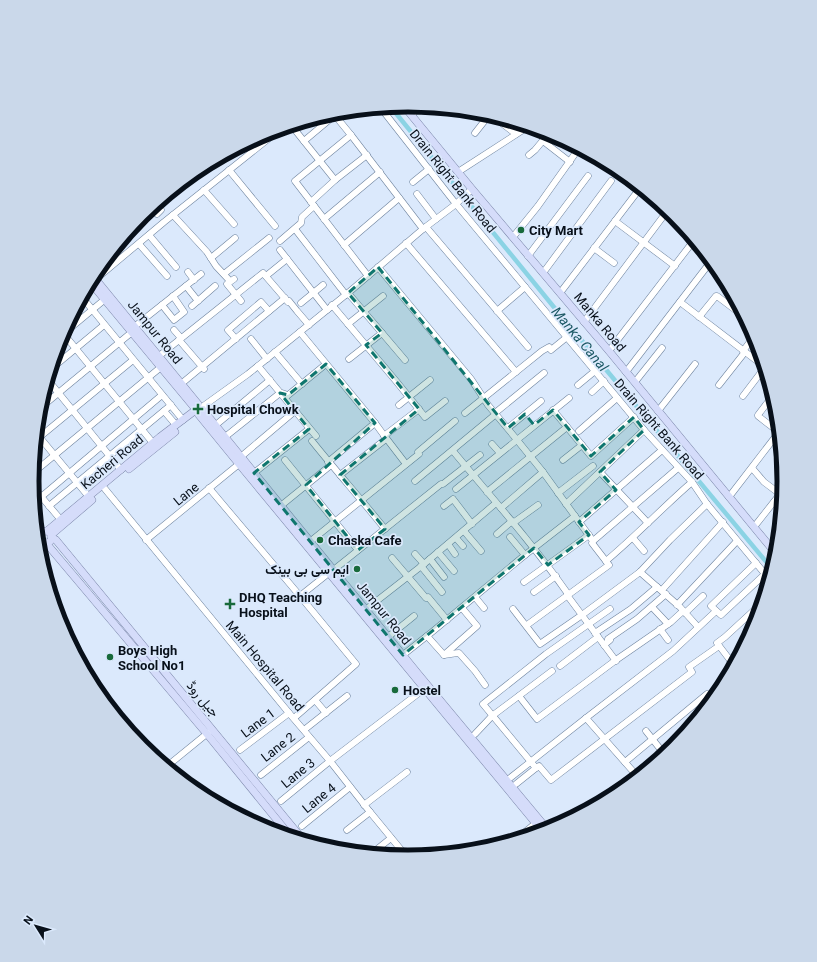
<svg xmlns="http://www.w3.org/2000/svg" width="817" height="962" font-family="Roboto,Vazirmatn,sans-serif">
	<style>
		.lines { fill: none; stroke-linecap: round; stroke-linejoin: round }
		.canal { stroke: #8bd3e4; stroke-width: 4.5 }
		.minor-casing { stroke: #6f849f; stroke-width: 7 }
		.major-casing { stroke: #7b85a9; stroke-width: 8 }
		.minor { stroke: #fff; stroke-width: 6 }
		.major { stroke: #d5dcfa; stroke-width: 7 }
		.marked { fill: #0f766e; fill-opacity: 0.2; stroke: #0f766e; stroke-width: 3; stroke-dasharray: 8 5; stroke-linejoin: round }
		.poi-dot { fill: #186a3b; stroke: #dbe9fc; stroke-width: 1.5 }
		.labels { text-anchor: middle; dominant-baseline: central; stroke-width: 3.5; stroke-linejoin: round; paint-order: stroke }
		.street-label { font-size: 13px; fill: #08101a; stroke: #dbe9fc }
		.poi-label { font-size: 13px; font-weight: bold; fill: #08101a; stroke: #dbe9fc; text-anchor: start }
		.water-label { font-size: 14px; font-style: italic; fill: #1a5763; stroke: #dbe9fc }
		.rim { fill: none; stroke: #08101a; stroke-width: 5 }
	</style>
	<rect width="100%" height="100%" fill="#dbe9fc"/>
	<g class="lines">
		<polyline class="canal" points="390,106 553,306 773,570"/>
		<g class="minor-casing">
			<g id="minor">
				<polyline points="380,107 456,204 644,430 692,482 707,504 770,580"/>
				<polyline points="333,113 351,135 423,229"/>
				<polyline points="412,115 420,106"/>
				<polyline points="491,115 516,134"/>
				<polyline points="291,125 335,180"/>
				<polyline points="475,133 490,114"/>
				<polyline points="351,135 295,181 368,276"/>
				<polyline points="304,141 335,115"/>
				<polyline points="543,141 570,162"/>
				<polyline points="591,153 638,191"/>
				<polyline points="529,155 535,150 550,132"/>
				<polyline points="229,170 275,226"/>
				<polyline points="458,172 529,126"/>
				<polyline points="413,182 429,169"/>
				<polyline points="204,190 234,224"/>
				<polyline points="417,194 436,219"/>
				<polyline points="311,202 335,180 367,155"/>
				<polyline points="152,207 157,214 161,210 156,204"/>
				<polyline points="173,215 207,252 216,266 230,281"/>
				<polyline points="324,219 380,172"/>
				<polyline points="615,221 675,266"/>
				<polyline points="426,227 528,347"/>
				<polyline points="295,229 346,295"/>
				<polyline points="149,235 176,267"/>
				<polyline points="513,237 538,206 577,151"/>
				<polyline points="280,241 301,223 302,217 314,206"/>
				<polyline points="406,243 516,372"/>
				<polyline points="139,244 167,276"/>
				<polyline points="344,245 399,198"/>
				<polyline points="594,248 614,263"/>
				<polyline points="280,250 327,310"/>
				<polyline points="528,256 588,176"/>
				<polyline points="211,258 235,238"/>
				<polyline points="378,267 471,379 488,405 513,435 543,472 593,541 592,543 609,565 527,625"/>
				<polyline points="188,272 194,280"/>
				<polyline points="543,273 611,181"/>
				<polyline points="224,274 269,238"/>
				<polyline points="266,276 287,259"/>
				<polyline points="96,279 164,222 282,128"/>
				<polyline points="234,279 227,284 241,301"/>
				<polyline points="186,286 198,301"/>
				<polyline points="348,293 405,360"/>
				<polyline points="560,293 641,187"/>
				<polyline points="82,297 183,420"/>
				<polyline points="680,302 765,367"/>
				<polyline points="301,303 323,285"/>
				<polyline points="162,305 174,320 184,312 173,296"/>
				<polyline points="332,305 396,381 425,417 445,401"/>
				<polyline points="192,306 215,286"/>
				<polyline points="497,311 525,287"/>
				<polyline points="699,317 716,296 717,296 746,318"/>
				<polyline points="584,322 668,210"/>
				<polyline points="348,324 383,296"/>
				<polyline points="134,327 201,274"/>
				<polyline points="174,330 181,338"/>
				<polyline points="300,332 375,423 383,434 406,464"/>
				<polyline points="63,333 153,443"/>
				<polyline points="62,335 104,300"/>
				<polyline points="236,339 228,330 261,302 269,311"/>
				<polyline points="251,339 267,359"/>
				<polyline points="179,340 204,369"/>
				<polyline points="609,351 695,239"/>
				<polyline points="743,351 755,335"/>
				<polyline points="275,352 302,384"/>
				<polyline points="159,356 263,273 288,302 289,301 297,311 309,325"/>
				<polyline points="349,359 382,333"/>
				<polyline points="258,366 316,436"/>
				<polyline points="51,369 104,325"/>
				<polyline points="626,372 712,260"/>
				<polyline points="48,380 121,470"/>
				<polyline points="635,382 662,348"/>
				<polyline points="181,384 285,298"/>
				<polyline points="578,385 595,371"/>
				<polyline points="719,385 745,352"/>
				<polyline points="592,392 604,381"/>
				<polyline points="282,393 285,394 287,396 326,364"/>
				<polyline points="774,394 758,415 758,416 780,433"/>
				<polyline points="743,396 765,367"/>
				<polyline points="399,405 430,380"/>
				<polyline points="202,407 248,374 348,293 423,229 456,204 472,189"/>
				<polyline points="39,409 132,332"/>
				<polyline points="553,410 591,456 634,417"/>
				<polyline points="164,411 176,425"/>
				<polyline points="658,411 695,364"/>
				<polyline points="465,413 542,351 549,347 551,350 567,337"/>
				<polyline points="495,413 544,373"/>
				<polyline points="217,424 270,380"/>
				<polyline points="508,428 541,401"/>
				<polyline points="579,431 617,398"/>
				<polyline points="37,434 89,497"/>
				<polyline points="384,436 419,409"/>
				<polyline points="225,437 280,393"/>
				<polyline points="36,440 133,360"/>
				<path d="M 312,441 C 336,471 361,499 385,529"/>
				<polyline points="492,444 500,453"/>
				<path d="M 453,451 C 492,498 533,544 568,594"/>
				<polyline points="285,460 358,550"/>
				<polyline points="563,460 582,445"/>
				<polyline points="328,462 375,423"/>
				<polyline points="752,468 764,482 780,494"/>
				<polyline points="600,472 648,523"/>
				<polyline points="33,473 161,367"/>
				<polyline points="254,473 309,429"/>
				<polyline points="340,475 386,439"/>
				<polyline points="415,481 496,414"/>
				<polyline points="33,487 61,520"/>
				<polyline points="209,488 300,596 356,664 294,718"/>
				<polyline points="105,489 289,713 330,761 370,812 407,857"/>
				<polyline points="456,489 569,398"/>
				<polyline points="487,492 567,427"/>
				<polyline points="558,493 593,466"/>
				<polyline points="41,497 162,395"/>
				<polyline points="729,497 779,432"/>
				<polyline points="774,502 782,509"/>
				<polyline points="283,504 331,465"/>
				<polyline points="566,504 644,430"/>
				<polyline points="49,506 171,405"/>
				<polyline points="444,506 453,499 472,524"/>
				<polyline points="501,508 543,472"/>
				<polyline points="579,522 662,450"/>
				<polyline points="513,523 538,505"/>
				<polyline points="754,527 784,489"/>
				<polyline points="464,531 481,551"/>
				<polyline points="497,534 512,521"/>
				<polyline points="510,537 525,555"/>
				<polyline points="456,538 463,546"/>
				<polyline points="633,538 644,551"/>
				<polyline points="146,540 239,464 241,457 243,455 295,411"/>
				<polyline points="312,540 419,454 418,452 455,421"/>
				<polyline points="593,541 678,468"/>
				<polyline points="448,544 455,554"/>
				<polyline points="438,552 454,571"/>
				<polyline points="415,554 424,564"/>
				<polyline points="392,558 426,598 428,597 447,620"/>
				<polyline points="430,559 444,577"/>
				<path d="M 606,561 C 636,536 662,508 692,482"/>
				<polyline points="756,563 711,606 721,615 765,574"/>
				<polyline points="421,566 442,592"/>
				<polyline points="336,568 441,484 443,484 480,455"/>
				<polyline points="640,572 680,607 698,627"/>
				<polyline points="524,582 589,535"/>
				<polyline points="662,590 723,522"/>
				<polyline points="534,592 556,576"/>
				<polyline points="567,595 616,661"/>
				<polyline points="300,596 325,576"/>
				<polyline points="475,597 484,608"/>
				<polyline points="677,605 737,541"/>
				<polyline points="369,607 424,564 496,503"/>
				<polyline points="652,607 668,624"/>
				<polyline points="513,609 540,644 582,615 640,572 670,540 707,504"/>
				<polyline points="685,613 703,596"/>
				<polyline points="660,629 668,640"/>
				<polyline points="595,633 631,609 657,587"/>
				<path d="M 427,636 L 444,655 C 450,655 454,653 459,653 L 475,671 L 485,685"/>
				<polyline points="388,637 414,616"/>
				<polyline points="604,645 610,640 608,639 637,619 666,594"/>
				<polyline points="403,655 432,632 525,555 534,548 575,516"/>
				<polyline points="444,655 477,626 462,608"/>
				<polyline points="730,660 745,646"/>
				<polyline points="735,665 733,664 717,643 725,637 763,602"/>
				<polyline points="560,666 598,637"/>
				<polyline points="519,696 537,719 616,660 671,622 683,611"/>
				<polyline points="315,700 326,713"/>
				<polyline points="586,718 638,777"/>
				<polyline points="304,730 347,696"/>
				<polyline points="646,731 665,755"/>
				<polyline points="475,734 492,716 552,671"/>
				<polyline points="240,750 289,713"/>
				<polyline points="625,762 707,694 713,701"/>
				<polyline points="166,767 209,732"/>
				<polyline points="536,768 539,766 551,780 692,672 689,667 719,646"/>
				<polyline points="261,775 309,737"/>
				<polyline points="510,778 586,718 673,651 716,611"/>
				<polyline points="516,784 536,768 483,704 546,654 610,609"/>
				<polyline points="281,801 330,761 424,689"/>
				<polyline points="599,804 611,796 635,774 689,730"/>
				<polyline points="364,805 407,772"/>
				<polyline points="302,826 350,787"/>
				<polyline points="347,830 370,812"/>
				<polyline points="514,841 536,823"/>
				<polyline points="371,854 391,838"/>
			</g>
		</g>
		<g class="major-casing">
			<g id="major">
				<polyline points="403,105 472,189 609,351 777,555"/>
				<polyline points="93,276 198,404"/>
				<polyline points="90,282 193,406"/>
				<polyline points="203,410 419,675 548,830"/>
				<polyline points="199,415 239,464 543,832"/>
				<polyline points="129,469 175,432"/>
				<polyline points="36,523 43,532"/>
				<polyline points="47,531 160,437 193,412"/>
				<circle cx="46" cy="537" r="6"/>
				<polyline points="51,535 92,500"/>
				<polyline points="51,537 56,540 304,841"/>
				<polyline points="46,543 207,734 291,837"/>
			</g>
		</g>
		<use href="#minor" class="minor"/>
		<use href="#major" class="major"/>
	</g>
	<path class="marked" d="M 378,267 L 508,428 L 525,414 L 534,425 L 553,410 L 591,456 L 634,417 L 644,430 L 600,472 L 616,490 L 579,522 L 589,535 L 548,565 L 534,548 L 403,655 L 254,473 L 309,429 L 280,393 L 288,395 L 326,364 L 375,423 L 306,485 L 358,550 L 385,529 L 340,475 L 419,409 L 366,345 L 382,333 L 348,293 Z"/>
	<g class="poi-dot">
		<circle cx="521" cy="230" r="4"/>
		<path d="M196 403h4v4h4v4h-4v4h-4v-4h-4v-4h4z"/>
		<circle cx="320" cy="540" r="4"/>
		<circle cx="357" cy="569" r="4"/>
		<path d="M228 598h4v4h4v4h-4v4h-4v-4h-4v-4h4z"/>
		<circle cx="110" cy="657" r="4"/>
		<circle cx="395" cy="690" r="4"/>
	</g>
	<g class="labels">
		<g class="street-label">
			<text transform="translate(453 181) rotate(51)">Drain Right Bank Road</text>
			<text transform="translate(600 322) rotate(50)">Manka Road</text>
			<text transform="translate(155 332) rotate(51)">Jampur Road</text>
			<text transform="translate(659 429) rotate(49)">Drain Right Bank Road</text>
			<text transform="translate(112 462) rotate(-40)">Kacheri Road</text>
			<text transform="translate(186 494) rotate(-39)">Lane</text>
			<text transform="translate(384 613) rotate(51)">Jampur Road</text>
			<text transform="translate(265 666) rotate(50)">Main Hospital Road</text>
			<text transform="translate(203 699) rotate(50)">جیل روڈ</text>
			<text transform="translate(258 723) rotate(-37)">Lane 1</text>
			<text transform="translate(278 747) rotate(-38)">Lane 2</text>
			<text transform="translate(298 773) rotate(-39)">Lane 3</text>
			<text transform="translate(319 798) rotate(-39)">Lane 4</text>
		</g>
		<g class="poi-label">
			<text x="529" y="230">City Mart</text>
			<text x="207" y="409">Hospital Chowk</text>
			<text x="328" y="540">Chaska Cafe</text>
			<text x="349" y="569" text-anchor="end">ایم سی بی بینک</text>
			<text x="239" y="597">DHQ Teaching<tspan x="239" dy="15">Hospital</tspan></text>
			<text x="118" y="650">Boys High<tspan x="118" dy="15">School No1</tspan></text>
			<text x="403" y="690">Hostel</text>
		</g>
		<g class="water-label">
			<text transform="translate(580 339) rotate(50)">Manka Canal</text>
		</g>
	</g>
	<path d="M0 0H817V962H0ZM39 481a369 369 0 1 1 738 0a369 369 0 1 1-738 0Z" fill="#cad8ea" fill-rule="evenodd"/>
	<path class="rim" d="M39 481a369 369 0 1 1 738 0a369 369 0 1 1-738 0Z"/>
	<g transform="translate(36 926) rotate(307)" stroke="#dbe9fc" stroke-width="3" paint-order="stroke">
	<path d="M0-3L7 15L0 10L-7 15Z" fill="#08101a"/>
	<text y="-6" font-size="11" font-weight="bold" text-anchor="middle" fill="#08101a">N</text>
	</g>
</svg>
